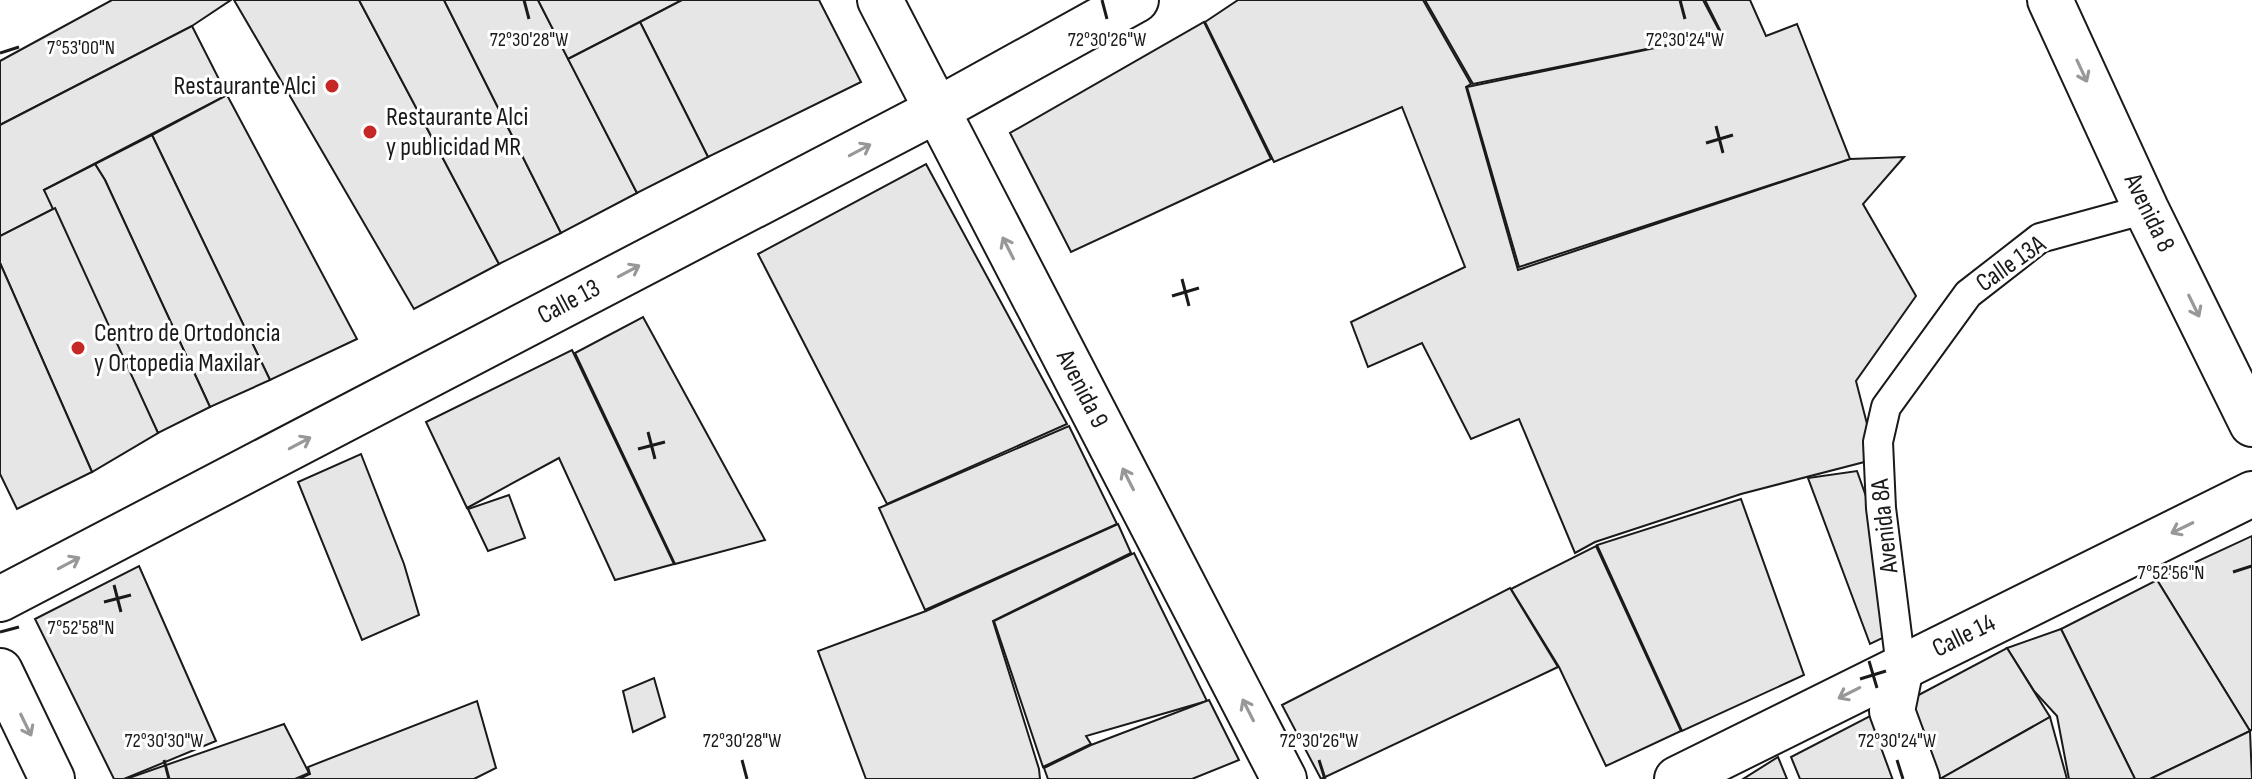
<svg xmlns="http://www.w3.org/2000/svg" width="2252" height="779" font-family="'Sofia Sans Condensed',sans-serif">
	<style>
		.building { fill: #e6e6e6; stroke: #1a1a1a; stroke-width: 2 }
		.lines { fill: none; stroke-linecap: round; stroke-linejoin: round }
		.lane-casing { stroke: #1a1a1a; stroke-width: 32 }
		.street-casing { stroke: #1a1a1a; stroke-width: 48 }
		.lane { stroke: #fff; stroke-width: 28 }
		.street { stroke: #fff; stroke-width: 44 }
		.oneway { stroke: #989898 }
		.ticks { fill: none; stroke: #1a1a1a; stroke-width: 3 }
		.poi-dot { fill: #c62828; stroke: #fff; stroke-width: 3 }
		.labels { text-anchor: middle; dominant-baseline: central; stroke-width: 6; stroke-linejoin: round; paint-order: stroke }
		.poi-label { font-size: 26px; fill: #1a1a1a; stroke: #fff; text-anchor: start }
		.street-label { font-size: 26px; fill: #1a1a1a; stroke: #fff }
		.ticks-label { font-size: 20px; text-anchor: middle; fill: #1a1a1a; stroke: #fff; stroke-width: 6; stroke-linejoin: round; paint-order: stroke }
	</style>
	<rect width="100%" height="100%" fill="#fff"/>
	<g class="building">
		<polygon points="112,0 231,0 192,26 0,125 0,61"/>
		<polygon points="234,0 359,0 499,264 414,309"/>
		<polygon points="359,0 444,0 561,233 499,264"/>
		<polygon points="444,0 538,0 637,193 561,233"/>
		<polygon points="538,0 682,0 568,59"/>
		<polygon points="682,0 819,0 861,82 708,157 640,22"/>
		<polygon points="1238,0 1423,0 1471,84 1466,87 1518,270 1850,159 1904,157 1863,204 1916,296 1856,381 1876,459 1741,494 1595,542 1575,553 1519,419 1471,439 1422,343 1368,367 1351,322 1465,267 1402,107 1274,162 1205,22"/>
		<polygon points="1425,0 1703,0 1721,34 1473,84"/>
		<polygon points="1705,0 1750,0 1766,36 1797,24 1850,159 1519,267 1467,87 1722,34"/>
		<polygon points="640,22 708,157 637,193 568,59"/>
		<polygon points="1204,22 1271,159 1071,252 1010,133"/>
		<polygon points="192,26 227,95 44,190 55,208 0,236 0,125"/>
		<polygon points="227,95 357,339 270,380 152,135"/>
		<polygon points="152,135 270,380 210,407 105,180 95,164"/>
		<polygon points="95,164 105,180 210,407 158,433 44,190"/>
		<polygon points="926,164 1067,424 887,504 758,254"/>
		<polygon points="55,208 158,433 92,472 0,263 0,236"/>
		<polygon points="0,263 92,472 17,509 0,474"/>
		<polygon points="643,317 765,540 675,564 575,353"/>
		<polygon points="572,350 674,564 615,580 559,458 467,508 426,422"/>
		<polygon points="1069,426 1117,524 925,610 879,508"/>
		<polygon points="361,454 404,564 419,615 362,640 298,482"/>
		<polygon points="1857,471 1885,550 1891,634 1870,644 1808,478"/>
		<polygon points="509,495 525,538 488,551 468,509"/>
		<polygon points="1741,499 1804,675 1682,731 1597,545"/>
		<polygon points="1118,524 1131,553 993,621 1039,769 1040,779 866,779 818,651 926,611"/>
		<polygon points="2252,536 2252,729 2250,731 2157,580"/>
		<polygon points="1596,546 1681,731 1606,766 1559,667 1511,589"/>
		<polygon points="1134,553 1207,701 1086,736 1091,744 1043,767 994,621"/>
		<polygon points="139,566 216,741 124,779 114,779 35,619"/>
		<polygon points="2157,580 2250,731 2150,779 2135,779 2061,629"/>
		<polygon points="1510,588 1558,667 1321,779 1282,705"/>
		<polygon points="2061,629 2135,779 2069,779 2057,716 2034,691 2007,648"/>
		<polygon points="2007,648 2050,717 1940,779 1930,779 1896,707"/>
		<polygon points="654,678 665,717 633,732 623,691"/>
		<polygon points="1209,700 1239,760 1192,779 1048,779 1044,768 1091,745"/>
		<polygon points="477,701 496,768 474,779 299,779 310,774 308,767"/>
		<polygon points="1872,715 1904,779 1800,779 1791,757"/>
		<polygon points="2050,717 2067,779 1940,779"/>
		<polygon points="284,724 309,773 295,779 126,779"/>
		<polygon points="2250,731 2252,779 2150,779"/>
		<polygon points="1778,757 1787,779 1743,779"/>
	</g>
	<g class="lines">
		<g class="lane-casing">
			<polyline id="lane" points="1901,667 1881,508 1878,442 1886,407 1968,294 2040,238 2146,209"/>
		</g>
		<g class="street-casing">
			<g id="street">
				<polyline points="880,0 1284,779"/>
				<polyline points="2050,0 2146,209 2252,424"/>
				<polyline points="0,599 937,110 1136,0"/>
				<polyline points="1901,667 1892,711 1917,779"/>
				<polyline points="0,671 52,779"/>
				<polyline points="1677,779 2252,494"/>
			</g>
		</g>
		<use href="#lane" class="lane"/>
		<use href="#street" class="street"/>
	</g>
	<defs><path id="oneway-shaft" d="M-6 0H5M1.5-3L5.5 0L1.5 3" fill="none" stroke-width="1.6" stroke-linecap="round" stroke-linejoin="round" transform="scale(2)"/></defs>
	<g class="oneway">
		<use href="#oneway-shaft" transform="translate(2082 71) rotate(65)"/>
		<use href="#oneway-shaft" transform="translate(860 150) rotate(-28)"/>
		<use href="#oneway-shaft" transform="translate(1008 248) rotate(-117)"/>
		<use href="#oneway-shaft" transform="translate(629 271) rotate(-28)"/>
		<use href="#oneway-shaft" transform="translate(2194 306) rotate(64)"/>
		<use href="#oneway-shaft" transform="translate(300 443) rotate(-28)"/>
		<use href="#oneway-shaft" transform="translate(1128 479) rotate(-117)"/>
		<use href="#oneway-shaft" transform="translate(2182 528) rotate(154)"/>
		<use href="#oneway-shaft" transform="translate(69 563) rotate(-28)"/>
		<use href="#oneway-shaft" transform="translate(1849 693) rotate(153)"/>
		<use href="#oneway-shaft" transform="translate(1248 710) rotate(-117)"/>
		<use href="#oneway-shaft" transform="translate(26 725) rotate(64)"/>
	</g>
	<path class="ticks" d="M 524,0 L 529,19M 1102,0 L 1107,19M 1680,0 L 1685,19M 0,53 L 19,47M 1716,126 L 1723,153M 1706,143 L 1733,135M 1182,279 L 1189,306M 1172,296 L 1199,288M 648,432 L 655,459M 638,449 L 665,442M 2233,572 L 2252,566M 114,585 L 121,612M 104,602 L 131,595M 0,632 L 19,627M 1869,661 L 1877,688M 1860,679 L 1886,671M 164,760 L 169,779M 742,760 L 747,779M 1319,760 L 1325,779M 1897,760 L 1903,779"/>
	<g class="poi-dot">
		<circle cx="332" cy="86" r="8"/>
		<circle cx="370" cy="132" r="8"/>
		<circle cx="78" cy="348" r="8"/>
	</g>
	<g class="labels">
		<g class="poi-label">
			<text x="316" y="86" text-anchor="end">Restaurante Alci</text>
			<text x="386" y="117">Restaurante Alci<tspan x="386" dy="30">y publicidad MR</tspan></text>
			<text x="94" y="333">Centro de Ortodoncia<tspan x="94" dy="30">y Ortopedia Maxilar</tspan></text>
		</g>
		<g class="street-label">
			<text transform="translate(2149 213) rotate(64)">Avenida 8</text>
			<text transform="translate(2011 264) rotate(-35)">Calle 13A</text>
			<text transform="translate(569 302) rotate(-28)">Calle 13</text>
			<text transform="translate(1082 389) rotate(63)">Avenida 9</text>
			<text transform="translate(1885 526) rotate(-96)">Avenida 8A</text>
			<text transform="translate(1964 636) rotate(-26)">Calle 14</text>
		</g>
	</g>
	<g class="ticks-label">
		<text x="529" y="46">72°30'28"W</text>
		<text x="1107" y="46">72°30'26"W</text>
		<text x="1685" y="46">72°30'24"W</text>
		<text x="81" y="54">7°53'00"N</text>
		<text x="2171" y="579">7°52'56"N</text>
		<text x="81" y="634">7°52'58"N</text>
		<text x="164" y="747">72°30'30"W</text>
		<text x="742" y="747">72°30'28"W</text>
		<text x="1319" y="747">72°30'26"W</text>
		<text x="1897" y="747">72°30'24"W</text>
	</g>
</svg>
